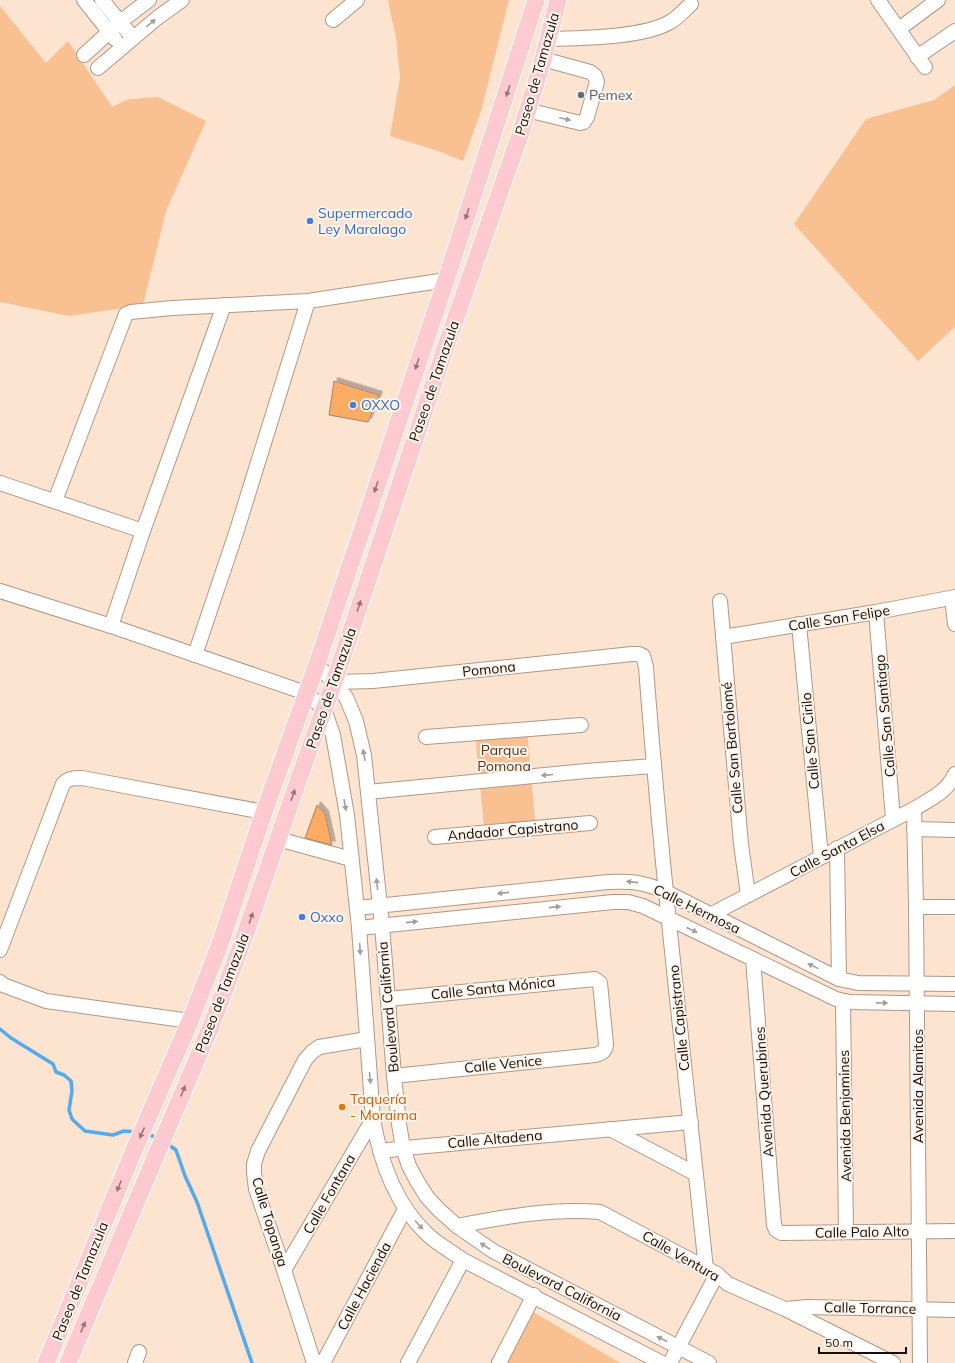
<svg xmlns="http://www.w3.org/2000/svg" width="955" height="1363" font-family="Mulish,sans-serif">
	<style>
		.green { fill: #f9c092 }
		.lines { fill: none; stroke-linecap: round; stroke-linejoin: round }
		.stream { stroke: #53aaed; stroke-width: 3.5 }
		.building { fill: #fcab64; stroke: #9d8775; filter: url(#shadow) }
		.minor-casing { stroke: #af9886; stroke-width: 16 }
		.major-casing { stroke: #fff; stroke-width: 19 }
		.minor { stroke: #fff; stroke-width: 14 }
		.major { stroke: #fecad1; stroke-width: 17 }
		.oneway { fill: #a29f9c }
		.oneway2 { fill: #967577 }
		.service-dot { fill: #5c6f8a; stroke: #fef4ec; stroke-width: 1.5 }
		.shop-dot { fill: #3f7fe0; stroke: #fef4ec; stroke-width: 1.5 }
		.food-dot { fill: #e8710a; stroke: #fef4ec; stroke-width: 1.5 }
		.labels { text-anchor: middle; dominant-baseline: central; stroke-width: 4; stroke-linejoin: round; paint-order: stroke }
		.street-label { font-size: 14px; fill: #160e08; stroke: #fef4ec }
		.service-label { font-size: 14px; fill: #4e5e75; stroke: #fef4ec; text-anchor: start }
		.shop-label { font-size: 14px; fill: #366cbe; stroke: #fef4ec; text-anchor: start }
		.park-label { font-size: 14px; fill: #553517; stroke: #fef4ec }
		.food-label { font-size: 14px; fill: #c56008; stroke: #fef4ec; text-anchor: start }
	</style>
	<defs>
		<filter id="shadow"><feDropShadow dx="3.5" dy="-3.5" stdDeviation="0" flood-color="#0004"/></filter>
	</defs>
	<rect width="100%" height="100%" fill="#fce4d0"/>
	<g class="green">
		<polygon points="388,0 509,0 481,111 463,161 441,152 390,136 400,78 396,38"/>
		<polygon points="0,6 46,63 68,41 112,107 129,99 158,97 206,121 166,211 143,305 69,316 0,302"/>
		<polygon points="955,85 955,327 918,361 794,224 866,119 934,100"/>
		<polygon points="527,730 535,821 484,826 475,734"/>
		<polygon points="523,1306 620,1363 490,1363"/>
	</g>
	<g class="lines">
		<g class="stream">
			<polyline points="0,1029 11,1038 53,1064 56,1072 64,1075 71,1081 72,1091 69,1110 72,1119 85,1131 113,1135 124,1131 136,1132"/>
			<polyline points="146,1134 159,1138"/>
			<polyline points="166,1143 176,1150 185,1176 197,1202 252,1363"/>
		</g>
	</g>
	<g class="building">
		<polygon points="334,381 379,395 368,422 329,415"/>
		<polygon points="317,805 325,814 332,845 305,838"/>
	</g>
	<g class="lines">
		<g class="minor-casing">
			<g id="minor">
				<polyline points="84,0 115,39"/>
				<polyline points="102,0 133,38"/>
				<polyline points="878,0 925,67"/>
				<polyline points="333,20 357,0"/>
				<polyline points="899,29 938,0"/>
				<path d="M 549,39 C 581,38 643,38 670,22 C 678,18 684,10 691,4"/>
				<polyline points="84,55 120,22 149,0"/>
				<polyline points="917,57 955,31"/>
				<polyline points="98,68 157,18 182,0"/>
				<polyline points="527,110 580,123 584,122 587,117 597,82 595,76 590,72 543,59"/>
				<polyline points="0,483 143,531"/>
				<polyline points="55,501 126,314 131,312 172,308 308,301 446,280"/>
				<path d="M 0,591 L 111,626 L 306,693 L 324,709 L 333,735 L 347,815 L 359,928 L 373,1119 C 380,1160 395,1203 426,1233 C 437,1244 451,1251 463,1260 L 662,1363"/>
				<polyline points="952,598 955,624"/>
				<polyline points="720,601 741,844 748,895"/>
				<polyline points="876,612 893,819"/>
				<polyline points="799,624 821,857"/>
				<polyline points="111,626 143,531 224,305"/>
				<polyline points="723,637 876,612 955,597"/>
				<polyline points="195,655 237,530 308,301"/>
				<polyline points="317,664 346,697 356,721 364,755 382,925 394,1076 399,1124 403,1148 409,1166 417,1181 427,1197 439,1210 457,1226 493,1251 709,1363"/>
				<path d="M 334,682 L 373,681 L 632,654 L 639,654 L 643,656 L 646,667 C 661,868 685,1068 706,1269"/>
				<polyline points="426,737 581,725"/>
				<polyline points="368,792 586,771 654,766"/>
				<polyline points="914,809 916,907 920,1363"/>
				<polyline points="914,829 955,830"/>
				<polyline points="435,837 590,823"/>
				<polyline points="278,839 351,859"/>
				<polyline points="837,848 839,979"/>
				<polyline points="916,907 955,907"/>
				<path d="M 357,908 L 608,882 C 632,881 644,882 666,892 L 839,979 L 858,983 L 955,984"/>
				<path d="M 710,915 L 914,809 C 930,799 947,792 955,774"/>
				<polyline points="359,928 613,902 628,902 643,906 836,999 850,1002 955,1004"/>
				<path d="M 0,950 L 63,784 C 68,778 74,778 82,778 L 264,812"/>
				<polyline points="753,959 774,1225 776,1230 781,1233 955,1231"/>
				<polyline points="0,982 3,985 46,1001 190,1021"/>
				<path d="M 388,999 L 595,979 L 600,983 L 606,1044 C 606,1051 602,1053 595,1055 L 394,1076"/>
				<polyline points="843,1001 846,1231"/>
				<polyline points="610,1129 696,1174"/>
				<polyline points="380,1151 416,1147 691,1122"/>
				<path d="M 457,1226 C 504,1217 552,1208 600,1212 L 717,1274 L 728,1284 L 785,1309 L 893,1363"/>
				<polyline points="284,1270 373,1119"/>
				<polyline points="786,1309 807,1307 955,1310"/>
				<polyline points="135,1363 139,1352"/>
				<polyline points="314,1363 284,1270 256,1189 254,1173 254,1164 258,1151 305,1060 312,1052 319,1047 367,1039"/>
				<polyline points="323,1363 405,1209"/>
				<polyline points="408,1363 463,1260"/>
				<polyline points="499,1363 534,1295"/>
				<polyline points="670,1363 717,1274"/>
			</g>
		</g>
		<g class="major-casing">
			<g id="major">
				<polyline points="46,1363 134,1150 190,1021 220,944 264,812 317,664 446,280 536,0"/>
				<polyline points="68,1363 211,1026 240,949 303,767 334,682 447,343 521,132 543,59 558,0"/>
			</g>
		</g>
		<use href="#minor" class="minor"/>
		<use href="#major" class="major"/>
	</g>
	<defs><path id="oneway-solid" d="M-6-.8H1V-3.2L6.5 0L1 3.2V.8H-6Z"/></defs>
	<g class="oneway">
		<use href="#oneway-solid" transform="translate(151 23) rotate(-40)"/>
		<use href="#oneway-solid" transform="translate(565 119) rotate(14)"/>
		<use href="#oneway-solid" transform="translate(364 755) rotate(-100)"/>
		<use href="#oneway-solid" transform="translate(547 775) rotate(175)"/>
		<use href="#oneway-solid" transform="translate(345 805) rotate(80)"/>
		<use href="#oneway-solid" transform="translate(632 882) rotate(-174)"/>
		<use href="#oneway-solid" transform="translate(377 884) rotate(-96)"/>
		<use href="#oneway-solid" transform="translate(503 893) rotate(174)"/>
		<use href="#oneway-solid" transform="translate(555 907) rotate(-6)"/>
		<use href="#oneway-solid" transform="translate(412 922) rotate(-6)"/>
		<use href="#oneway-solid" transform="translate(692 930) rotate(25)"/>
		<use href="#oneway-solid" transform="translate(360 949) rotate(86)"/>
		<use href="#oneway-solid" transform="translate(813 966) rotate(-154)"/>
		<use href="#oneway-solid" transform="translate(882 1003) rotate(1)"/>
		<use href="#oneway-solid" transform="translate(370 1078) rotate(85)"/>
		<use href="#oneway-solid" transform="translate(419 1225) rotate(48)"/>
		<use href="#oneway-solid" transform="translate(485 1246) rotate(-147)"/>
		<use href="#oneway-solid" transform="translate(662 1339) rotate(-153)"/>
	</g>
	<g class="oneway2">
		<use href="#oneway-solid" transform="translate(508 91) rotate(108)"/>
		<use href="#oneway-solid" transform="translate(467 214) rotate(108)"/>
		<use href="#oneway-solid" transform="translate(417 364) rotate(108)"/>
		<use href="#oneway-solid" transform="translate(376 487) rotate(108)"/>
		<use href="#oneway-solid" transform="translate(359 606) rotate(-72)"/>
		<use href="#oneway-solid" transform="translate(293 795) rotate(-71)"/>
		<use href="#oneway-solid" transform="translate(251 918) rotate(-71)"/>
		<use href="#oneway-solid" transform="translate(183 1091) rotate(-67)"/>
		<use href="#oneway-solid" transform="translate(142 1133) rotate(114)"/>
		<use href="#oneway-solid" transform="translate(119 1186) rotate(112)"/>
		<use href="#oneway-solid" transform="translate(83 1327) rotate(-67)"/>
	</g>
	<circle class="service-dot" cx="581" cy="95" r="4"/>
	<g class="shop-dot">
		<circle cx="310" cy="221" r="4"/>
		<circle cx="353" cy="405" r="4"/>
		<circle cx="302" cy="917" r="4"/>
	</g>
	<circle class="food-dot" cx="342" cy="1107" r="4"/>
	<g class="labels">
		<g class="street-label">
			<text transform="translate(537 74) rotate(-74)">Paseo de Tamazula</text>
			<text transform="translate(434 381) rotate(-71)">Paseo de Tamazula</text>
			<text transform="translate(839 618) rotate(-9)">Calle San Felipe</text>
			<text transform="translate(489 669) rotate(-6)">Pomona</text>
			<text transform="translate(331 688) rotate(-71)">Paseo de Tamazula</text>
			<text transform="translate(885 716) rotate(-95)">Calle San Santiago</text>
			<text transform="translate(810 741) rotate(-95)">Calle San Cirilo</text>
			<text transform="translate(732 748) rotate(-95)">Calle San Bartolomé</text>
			<text transform="translate(513 830) rotate(-5)">Andador Capistrano</text>
			<text transform="translate(837 849) rotate(-28)">Calle Santa Elsa</text>
			<text transform="translate(697 909) rotate(26)">Calle Hermosa</text>
			<text transform="translate(493 988) rotate(-6)">Calle Santa Mónica</text>
			<text transform="translate(222 993) rotate(-69)">Paseo de Tamazula</text>
			<text transform="translate(388 1007) rotate(-95)">Boulevard California</text>
			<text transform="translate(679 1018) rotate(-96)">Calle Capistrano</text>
			<text transform="translate(503 1064) rotate(-6)">Calle Venice</text>
			<text transform="translate(918 1086) rotate(-90)">Avenida Alamitos</text>
			<text transform="translate(764 1092) rotate(-94)">Avenida Querubines</text>
			<text transform="translate(845 1116) rotate(-91)">Avenida Benjamines</text>
			<text transform="translate(495 1139) rotate(-5)">Calle Altadena</text>
			<text transform="translate(329 1194) rotate(-60)">Calle Fontana</text>
			<text transform="translate(270 1222) rotate(73)">Calle Topanga</text>
			<text transform="translate(862 1232) rotate(-1)">Calle Palo Alto</text>
			<text transform="translate(681 1256) rotate(30)">Calle Ventura</text>
			<text transform="translate(80 1281) rotate(-68)">Paseo de Tamazula</text>
			<text transform="translate(364 1286) rotate(-62)">Calle Hacienda</text>
			<text transform="translate(562 1287) rotate(27)">Boulevard California</text>
			<text transform="translate(870 1308) rotate(1)">Calle Torrance</text>
		</g>
		<g class="service-label">
			<text x="589" y="95">Pemex</text>
		</g>
		<g class="shop-label">
			<text x="318" y="213">Supermercado<tspan x="318" dy="16">Ley Maralago</tspan></text>
			<text x="361" y="405">OXXO</text>
			<text x="310" y="917">Oxxo</text>
		</g>
		<g class="park-label">
			<text x="504" y="750">Parque<tspan x="504" dy="16">Pomona</tspan></text>
		</g>
		<g class="food-label">
			<text x="350" y="1099">Taquería<tspan x="350" dy="16">- Moraima</tspan></text>
		</g>
	</g>
	<path d="M819 1347v6h87v-6" fill="none" stroke="#160e08" stroke-width="2"/>
	<text x="825" y="1347" font-size="12" fill="#160e08" stroke="#fef4ec" stroke-width="3" paint-order="stroke">50 m</text>
</svg>
